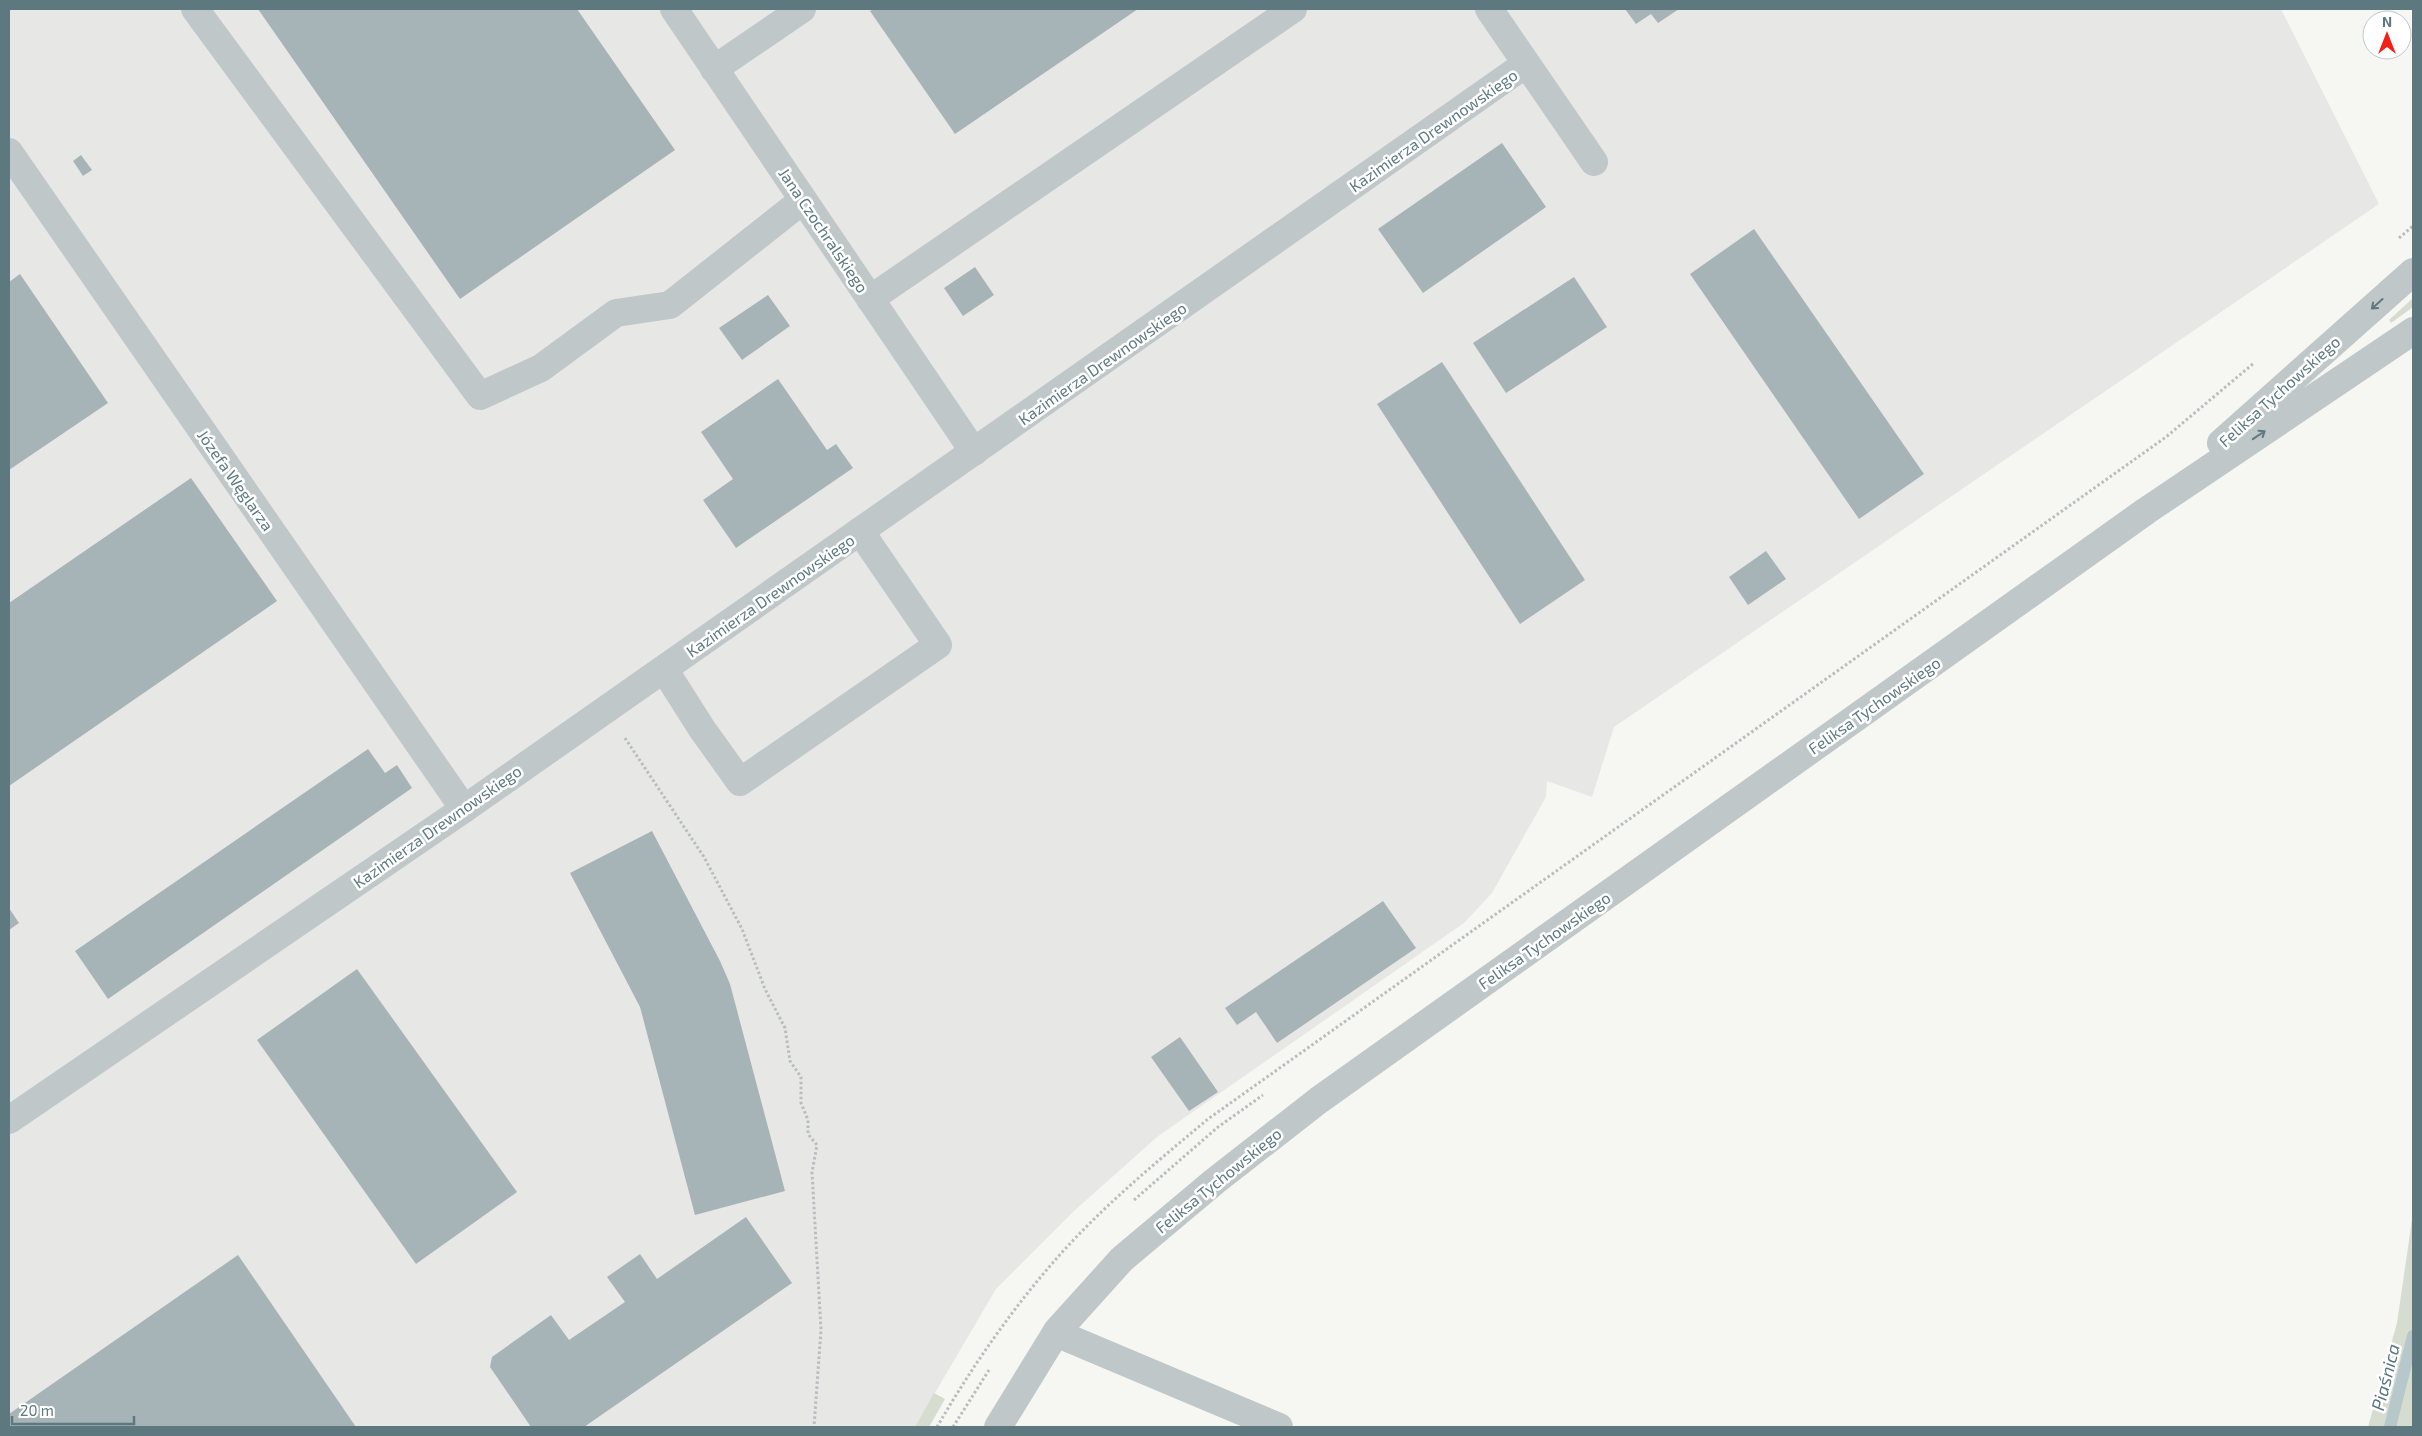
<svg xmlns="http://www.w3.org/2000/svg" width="2422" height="1436" font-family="'Exo 2',sans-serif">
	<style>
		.built { fill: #e7e7e6 }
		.green { fill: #d7dcd1 }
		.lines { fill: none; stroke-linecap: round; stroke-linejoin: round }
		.stream { stroke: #b6c8ca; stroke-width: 12 }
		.building { fill: #a7b4b7 }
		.path { stroke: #b8bdbf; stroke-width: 3; stroke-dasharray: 2.5 2.5; stroke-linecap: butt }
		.minor { stroke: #c0c7c9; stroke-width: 28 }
		.oneway { stroke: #5e7880 }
		.labels { text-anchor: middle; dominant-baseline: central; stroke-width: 5; stroke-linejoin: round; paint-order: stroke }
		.street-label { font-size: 16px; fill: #5e7880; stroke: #fff }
		.water-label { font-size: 18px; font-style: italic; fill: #59787c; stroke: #fff }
	</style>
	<rect width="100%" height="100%" fill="#f6f6f2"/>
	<polygon class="built" points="9,9 2281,9 2379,204 1614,727 1592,797 1547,781 1546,797 1492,893 1464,923 1157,1137 1074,1211 996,1289 915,1427 9,1427"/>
	<g class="green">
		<polygon points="2413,298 2413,307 2391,323 2389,320"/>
		<polygon points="2413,1213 2413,1427 2368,1427 2397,1323"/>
		<polygon points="934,1393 945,1399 929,1427 915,1427"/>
	</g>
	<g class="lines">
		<polyline class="stream" points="2390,1427 2413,1336"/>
	</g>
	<g class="building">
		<polygon points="258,9 577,9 675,150 460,299"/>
		<polygon points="874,9 1138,9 955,134 870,11"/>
		<polygon points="1625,9 1679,9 1658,23 1651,14 1636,24"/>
		<polygon points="1502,143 1546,207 1423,293 1378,229"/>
		<polygon points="81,155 92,170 83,176 73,161"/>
		<polygon points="1754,229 1924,474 1859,519 1690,274"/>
		<polygon points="975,267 994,295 963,316 944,288"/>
		<polygon points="20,274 108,403 9,470 9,282"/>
		<polygon points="1574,277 1607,327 1506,393 1473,343"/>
		<polygon points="768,295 790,326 742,360 719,328"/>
		<polygon points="1442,362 1585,580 1520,624 1377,404"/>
		<polygon points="778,379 827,450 836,444 853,468 736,548 703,500 733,479 701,432"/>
		<polygon points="191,478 277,601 9,786 9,603"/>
		<polygon points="1766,551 1786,579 1748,605 1729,577"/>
		<polygon points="368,749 385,773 397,765 412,788 108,999 75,951"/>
		<polygon points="652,831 720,961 730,984 785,1191 695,1215 640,1007 570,873"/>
		<polygon points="1383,901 1416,948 1277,1043 1256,1012 1237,1025 1225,1008"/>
		<polygon points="9,908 19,923 9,930"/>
		<polygon points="357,969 517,1192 416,1264 257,1040"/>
		<polygon points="1180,1037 1218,1092 1189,1111 1151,1057"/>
		<polygon points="746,1217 792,1283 584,1427 531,1427 490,1367 492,1357 551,1315 569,1340 625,1302 607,1277 640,1254 657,1279"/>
		<polygon points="238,1255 356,1427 9,1427 9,1414"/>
	</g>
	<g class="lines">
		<g class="path">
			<polyline points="2399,238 2413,226"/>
			<polyline points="625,738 704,857 742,929 765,989 785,1028 790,1061 801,1077 801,1103 808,1120 808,1134 817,1145 812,1172 821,1330 814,1427"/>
			<polyline points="1134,1200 1218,1127 1263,1095"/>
			<path d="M 937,1427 C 970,1370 1007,1316 1050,1266 C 1097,1211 1153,1165 1208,1119 L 2166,437 L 2254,363"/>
			<polyline points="953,1427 989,1370"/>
		</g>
		<g class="minor">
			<polyline points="195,9 480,396 541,368 616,313 670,305 803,200"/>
			<polyline points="674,9 974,452"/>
			<polyline points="1489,9 1594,162"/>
			<polyline points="714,69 802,9"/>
			<polyline points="9,152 464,809"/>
			<polyline points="870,299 1293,9"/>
			<polyline points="2221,443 2413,272"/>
			<polyline points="664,669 702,729 740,782 938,645 860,531"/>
			<polyline points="9,1120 464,809 1526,64"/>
			<polyline points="1056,1333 1279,1427"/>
			<polyline points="998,1427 1057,1331 1122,1259 1215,1181 1319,1100 2146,511 2413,331"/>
		</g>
	</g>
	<defs><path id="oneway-shaft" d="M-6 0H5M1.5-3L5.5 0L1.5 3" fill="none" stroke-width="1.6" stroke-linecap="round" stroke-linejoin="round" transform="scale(1.25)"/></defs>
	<g class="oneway">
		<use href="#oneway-shaft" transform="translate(2377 304) rotate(138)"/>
		<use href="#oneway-shaft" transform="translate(2259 435) rotate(-34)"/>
	</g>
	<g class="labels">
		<g class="street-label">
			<text transform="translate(1433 130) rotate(-35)">Kazimierza Drewnowskiego</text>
			<text transform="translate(824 230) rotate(56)">Jana Czochralskiego</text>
			<text transform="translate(1102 363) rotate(-35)">Kazimierza Drewnowskiego</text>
			<text transform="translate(2279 391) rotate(-42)">Feliksa Tychowskiego</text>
			<text transform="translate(236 480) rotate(55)">Józefa Węglarza</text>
			<text transform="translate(770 595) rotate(-35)">Kazimierza Drewnowskiego</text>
			<text transform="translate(1874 705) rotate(-35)">Feliksa Tychowskiego</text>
			<text transform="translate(437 826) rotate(-35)">Kazimierza Drewnowskiego</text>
			<text transform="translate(1544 940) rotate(-35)">Feliksa Tychowskiego</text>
			<text transform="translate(1218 1180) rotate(-39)">Feliksa Tychowskiego</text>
		</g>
		<g class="water-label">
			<text transform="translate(2385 1377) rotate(-76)">Piaśnica</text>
		</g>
	</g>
	<rect width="2422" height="1436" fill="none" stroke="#5e7880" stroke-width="20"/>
	<g transform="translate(2387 35)"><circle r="24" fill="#ffffff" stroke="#bfc9cc"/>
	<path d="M0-4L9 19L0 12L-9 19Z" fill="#f42015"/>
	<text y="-8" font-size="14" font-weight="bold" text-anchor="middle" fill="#5e7880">N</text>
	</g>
	<path d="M12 1416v8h122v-8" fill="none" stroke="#5e7880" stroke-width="2.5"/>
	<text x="20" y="1416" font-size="15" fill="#5e7880" stroke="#ffffff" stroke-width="4" paint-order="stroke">20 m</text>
</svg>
